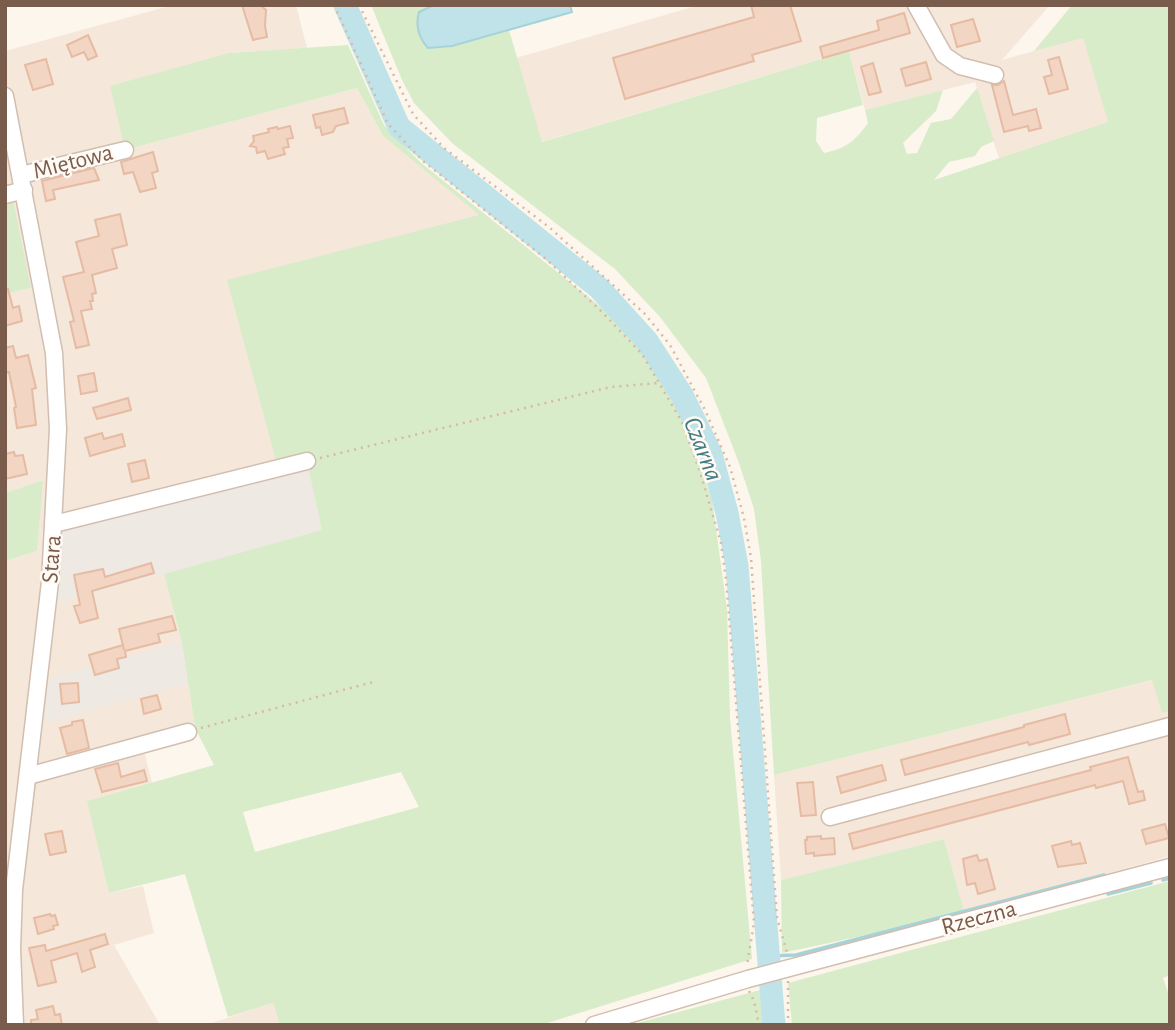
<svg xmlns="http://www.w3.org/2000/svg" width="1175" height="1030" font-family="'Alegreya Sans',sans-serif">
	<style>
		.residential { fill: #f5e8da }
		.industrial { fill: #efe9e4 }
		.green { fill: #d8ecc9; fill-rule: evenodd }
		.water { fill: #bfe3e8; stroke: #a5d3da; stroke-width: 2 }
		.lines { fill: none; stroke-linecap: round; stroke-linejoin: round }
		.stream { stroke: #a5d3da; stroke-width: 3.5 }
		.river { stroke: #bfe3e8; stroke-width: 23 }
		.building { fill: #f3d5c3; stroke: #e6bba3; stroke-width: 2 }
		.minor-casing { stroke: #d1beb0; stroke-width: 19 }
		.path { stroke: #d9b8a5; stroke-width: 2.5; stroke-dasharray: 2 5; stroke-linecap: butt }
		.minor { stroke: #fff; stroke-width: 16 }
		.labels { text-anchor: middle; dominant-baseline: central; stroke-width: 5; stroke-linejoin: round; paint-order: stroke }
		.street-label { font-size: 24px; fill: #7a5c4d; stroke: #fffaf3 }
		.water-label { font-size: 26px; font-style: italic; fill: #437c86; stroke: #fffaf3 }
	</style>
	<rect width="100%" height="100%" fill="#fdf6ec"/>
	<g class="residential">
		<polygon points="173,5 296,5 307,48 229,53 125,150 357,88 383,136 480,215 278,468 164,574 182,642 195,728 142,743 152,783 88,801 109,893 143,886 154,933 114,945 160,1025 5,1025 5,561 37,551 42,480 5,493 5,294 31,288 5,202 5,51"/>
		<polygon points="699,5 1050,5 1002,60 1083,37 1109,122 999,159 975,82 865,110 849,51 541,142 516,58"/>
		<polygon points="1153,680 1162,713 1170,711 1170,856 965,914 944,839 781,880 774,775"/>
		<polygon points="273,1003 280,1025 206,1025"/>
	</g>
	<polygon class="industrial" points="308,466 467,606 45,723 49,678 182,642 164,574 56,603 62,527"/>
	<g class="green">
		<path d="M 371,5 L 434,5 L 419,12 L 452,46 L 509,30 L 542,142 L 849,51 L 863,105 L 817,118 L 816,141 L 824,153 C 847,148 854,142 868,123 L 865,110 L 943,90 L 936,111 L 903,143 L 907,154 L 917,153 L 931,123 L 951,119 L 977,88 L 994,141 L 981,147 L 975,156 L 949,162 L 934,180 L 1108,122 L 1083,38 L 1034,51 L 1072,5 L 1170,5 L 1170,711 L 1162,713 L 1152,680 L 774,775 L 761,561 L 754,509 L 739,463 L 706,378 L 660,317 L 615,269 L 452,143 L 414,103 L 402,80 Z"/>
		<path d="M 348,45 L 384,125 L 420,162 L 607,312 L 654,365 L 686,426 L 712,500 L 727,609 L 730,718 L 752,959 L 541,1025 L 280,1025 L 273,1003 L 228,1017 L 185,874 L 109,893 L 87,801 L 214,765 L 195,728 L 182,642 L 164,574 L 322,530 L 308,466 L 278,468 L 227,280 L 479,215 L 383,136 L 357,88 L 125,150 L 110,86 L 229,53 ZM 401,772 L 419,807 L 255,852 L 243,812 Z"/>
		<polygon points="13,200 31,288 5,294 5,202"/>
		<polygon points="43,480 37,551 5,561 5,493"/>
		<polygon points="944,839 965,914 782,953 781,880"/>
		<polygon points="1170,881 1170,975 1163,978 1170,998 1170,1025 792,1025 788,983"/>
		<polygon points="760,990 764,1025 630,1025"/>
	</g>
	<path class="water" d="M 434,5 L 570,5 L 572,12 L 452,46 L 428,48 C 418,37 415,26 419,12 Z"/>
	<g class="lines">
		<g class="stream">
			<polyline points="1163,880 1170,878"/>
			<polyline points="1108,894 1151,883"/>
			<polyline points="769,956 796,955 1104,875"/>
		</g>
		<polyline class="river" points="345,5 399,127 599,288 647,341 682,395 711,454 727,513 737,566 774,1025"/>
	</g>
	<g class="building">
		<polygon points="242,5 260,5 266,10 265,26 267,37 253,40"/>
		<polygon points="751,5 790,5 801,41 752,55 754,61 625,99 613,58 754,17"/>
		<polygon points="904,13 910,33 823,58 820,47 879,30 877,21"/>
		<polygon points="973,19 980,41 957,47 951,25"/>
		<polygon points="88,35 97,56 88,60 84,52 72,57 67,45"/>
		<polygon points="1059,57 1068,89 1049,94 1044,77 1052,75 1048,60"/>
		<polygon points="46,59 53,84 33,90 25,65"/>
		<polygon points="926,62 931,79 906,86 901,69"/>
		<polygon points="873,63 881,92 869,95 861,67"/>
		<polygon points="1004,81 1013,115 1036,109 1041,128 1029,131 1028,126 1004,132 992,85 998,85"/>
		<polygon points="344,108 348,123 336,126 333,132 322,135 320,127 316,128 313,115"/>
		<polygon points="290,126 293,138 287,139 289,147 283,148 285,154 268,159 265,151 257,153 256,147 250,146 254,141 253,136 269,132 268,129 277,127 278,129"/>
		<polygon points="153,152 158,171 152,173 156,188 140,192 133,172 124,174 121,162"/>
		<polygon points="94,168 99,180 53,190 55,199 46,201 42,181"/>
		<polygon points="120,214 127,245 112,249 117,268 92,275 96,293 92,294 93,301 90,301 92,309 81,311 89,345 76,348 70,322 74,321 63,277 84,272 76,242 99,236 95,220"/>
		<polygon points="8,289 13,308 19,306 22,321 5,326 5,290"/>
		<polygon points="13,346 16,358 28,355 36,388 32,389 36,425 17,428 14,408 16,407 9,372 5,373 5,348"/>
		<polygon points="94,373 97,391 81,394 78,376"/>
		<polygon points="128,398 131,410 97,419 93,408"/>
		<polygon points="102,433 104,439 122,434 125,446 90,456 85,438"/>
		<polygon points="14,452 15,456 23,455 27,474 5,479 5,454"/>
		<polygon points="145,460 149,478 132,482 128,464"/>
		<polygon points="151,563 154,573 92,591 98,618 80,623 74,606 80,605 74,575 103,569 105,577"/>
		<polygon points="172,616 176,630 158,634 160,642 125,651 126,657 117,659 119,668 95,675 89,655 123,645 124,650 119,629"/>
		<polygon points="78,683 79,702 62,704 60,684"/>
		<polygon points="157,695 161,709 144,714 141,699"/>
		<polygon points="1065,714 1070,734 1029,745 1028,742 905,775 901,760 1024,727 1024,725"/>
		<polygon points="83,720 89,748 67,754 60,728 72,725 72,722"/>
		<polygon points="1128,757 1138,792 1143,791 1145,800 1129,804 1123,781 1096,788 1095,785 853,849 849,834 1091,770 1090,767"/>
		<polygon points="118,763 121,777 144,770 147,781 102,792 95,769"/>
		<polygon points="882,765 886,780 841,793 837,777"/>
		<polygon points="813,782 816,815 801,816 797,783"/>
		<polygon points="1165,824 1169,838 1146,844 1142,830"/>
		<polygon points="62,831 66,852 50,855 45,834"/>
		<polygon points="821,836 821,839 834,838 835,854 814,856 814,853 806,854 805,840 807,840 807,837"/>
		<polygon points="1071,841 1072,845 1080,843 1086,863 1058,867 1052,846"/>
		<polygon points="977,855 979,861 987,859 995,889 978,894 975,883 967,885 963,859"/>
		<polygon points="50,914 51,916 55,915 58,925 53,926 54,929 38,934 34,918"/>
		<polygon points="105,934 108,944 90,950 95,967 82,972 77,953 51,961 56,982 38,986 29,948 45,945 46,951"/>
		<polygon points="53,1006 55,1015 60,1014 62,1025 31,1025 31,1020 38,1019 36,1010"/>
	</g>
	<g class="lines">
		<g class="minor-casing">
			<g id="minor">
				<polyline points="916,5 944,55 960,66 995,75"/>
				<polyline points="5,96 54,353 58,429 50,582 14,890 12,949 15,1025"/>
				<polyline points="21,175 125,150"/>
				<polyline points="5,195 24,190"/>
				<polyline points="54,524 307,461"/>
				<polyline points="28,776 188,732"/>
				<polyline points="830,817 1170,726"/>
				<polyline points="594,1025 748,979 1170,867"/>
			</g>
		</g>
		<g class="path">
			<polyline points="334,5 388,124 423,161 546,259 601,311 642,354 682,422 700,472 721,543 726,579 754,923 747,965"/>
			<polyline points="359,5 413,114 444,148 549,227 645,314 670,345 705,410 730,467 744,518 751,558 777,918 788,956"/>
			<polyline points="320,458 611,387 658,383"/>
			<polyline points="201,728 377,681"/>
			<polyline points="749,991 754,1001 759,1025"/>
			<polyline points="788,1025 788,981"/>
		</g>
		<use href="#minor" class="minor"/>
	</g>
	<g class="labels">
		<g class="street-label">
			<text transform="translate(73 162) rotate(-14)">Miętowa</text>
			<text transform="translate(52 559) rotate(-86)">Stara</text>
			<text transform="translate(979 918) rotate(-15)">Rzeczna</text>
		</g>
		<g class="water-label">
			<text transform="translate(703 449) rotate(68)">Czarna</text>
		</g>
	</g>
	<rect width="1175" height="1030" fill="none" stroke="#7a5c4d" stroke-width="14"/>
</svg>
